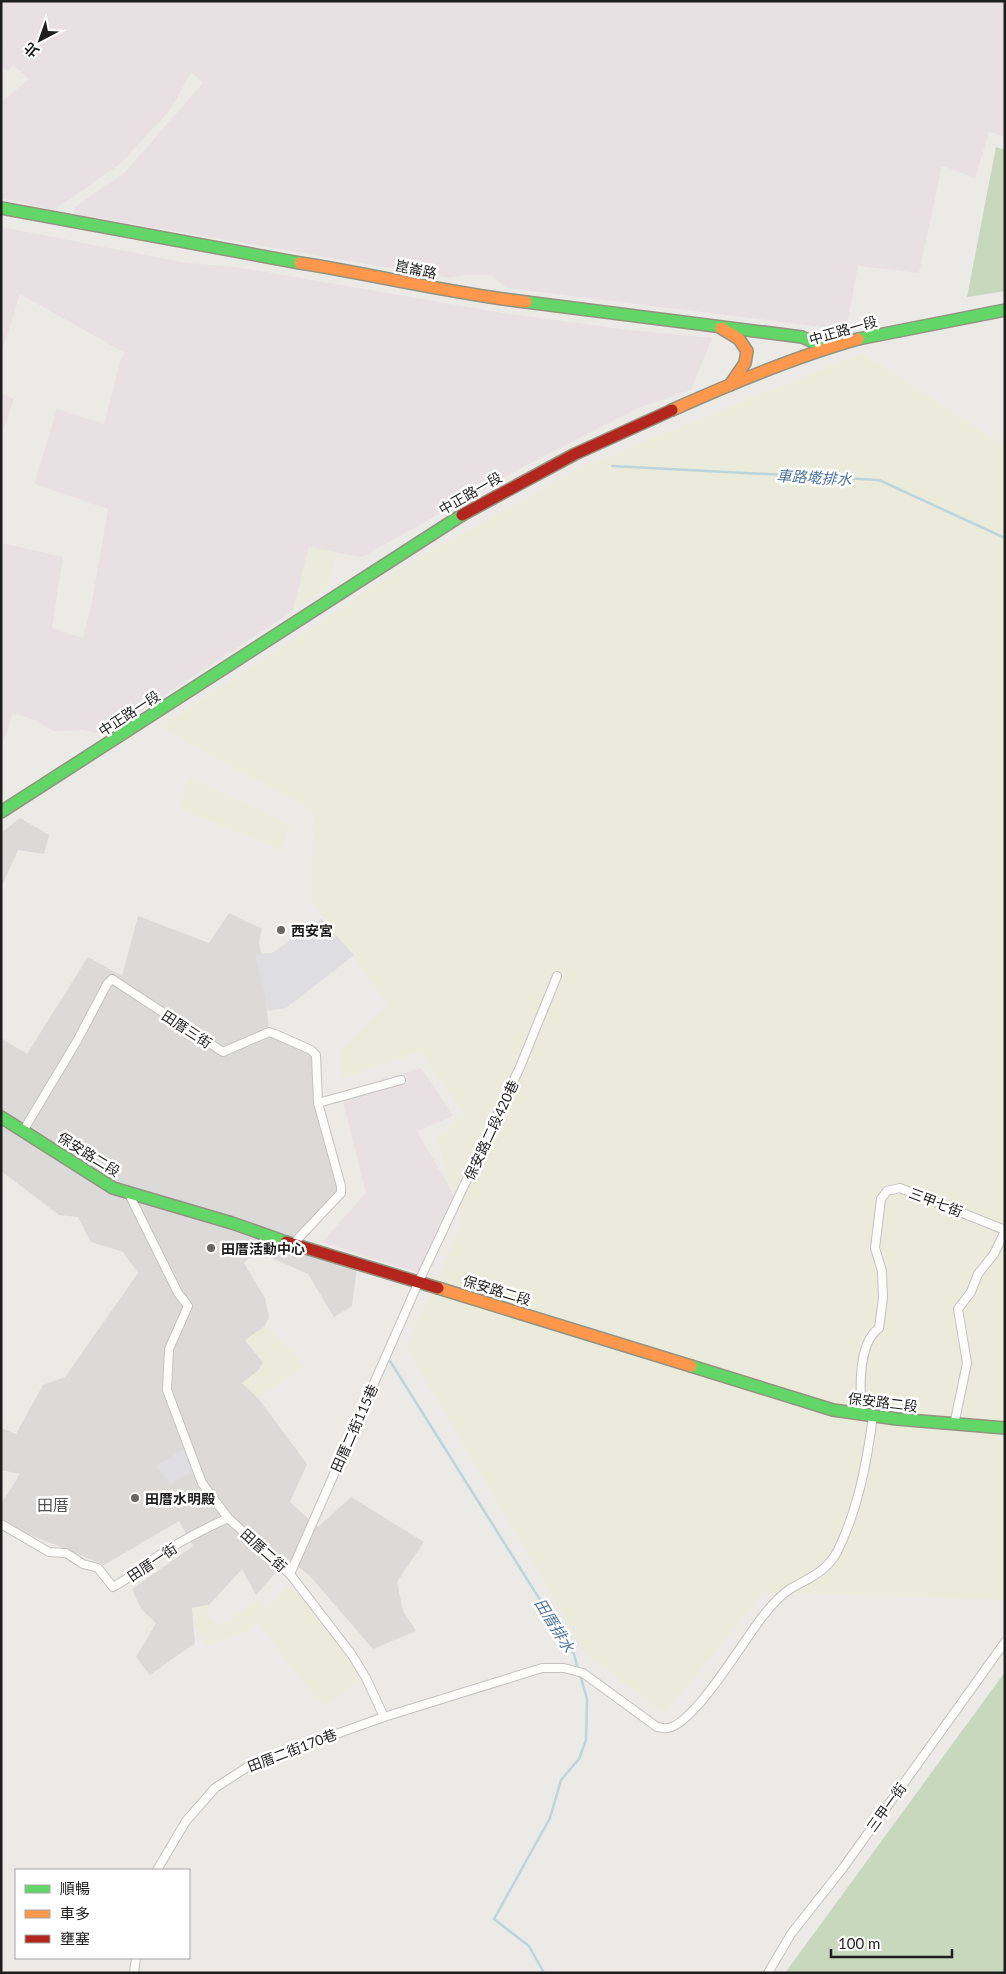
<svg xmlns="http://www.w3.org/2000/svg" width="1006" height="1974" font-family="Lato,'Noto Sans TC',sans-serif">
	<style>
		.residential { fill: #dbdad8 }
		.industrial { fill: #e9e0e4 }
		.farmland { fill: #eaebda }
		.forest { fill: #c7d8bd }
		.plaza { fill: #dedde0 }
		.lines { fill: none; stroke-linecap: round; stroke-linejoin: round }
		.stream { stroke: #bcd5dc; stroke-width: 2.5 }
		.street-casing { stroke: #c3c2c1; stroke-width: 10 }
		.fast-casing { stroke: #929480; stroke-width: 14 }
		.slow-casing { stroke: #929480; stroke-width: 14 }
		.jam-casing { stroke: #929480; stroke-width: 14 }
		.street { stroke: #fcfcfb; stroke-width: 8 }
		.fast { stroke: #63d668; stroke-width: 11 }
		.slow { stroke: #ff974d; stroke-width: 11 }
		.jam { stroke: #b3261e; stroke-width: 11 }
		.poi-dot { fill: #666564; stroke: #fff; stroke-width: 2 }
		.labels { text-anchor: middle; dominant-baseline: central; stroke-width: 5; stroke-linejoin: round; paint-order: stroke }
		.street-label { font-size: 14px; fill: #1e1e1e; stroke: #fff }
		.poi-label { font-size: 14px; font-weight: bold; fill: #1e1e1e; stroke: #fff; text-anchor: start }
		.water-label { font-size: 15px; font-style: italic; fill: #4e759f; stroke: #fff }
		.quarter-label { font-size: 16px; fill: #515151; stroke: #fff }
	</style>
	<rect width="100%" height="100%" fill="#eceae6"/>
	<g class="residential">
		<polygon points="20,818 49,835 44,854 18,850 1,888 1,833"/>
		<polygon points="229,913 262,929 259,943 262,956 269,1032 316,1055 317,1081 341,1193 293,1244 357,1267 352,1306 334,1317 308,1274 256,1251 244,1263 265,1298 269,1317 264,1327 245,1340 263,1362 259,1370 242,1383 258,1398 307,1464 290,1502 318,1527 351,1497 424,1542 397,1582 403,1611 416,1631 373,1649 309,1575 288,1559 256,1595 242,1569 209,1605 192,1608 195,1643 150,1675 136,1657 156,1623 141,1609 132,1589 193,1546 179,1521 104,1565 9,1526 1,1517 1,1504 20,1474 1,1470 1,1428 16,1434 43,1385 65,1377 138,1273 123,1252 91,1242 78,1217 59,1215 1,1171 1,1038 27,1054 88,957 122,976 138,916 209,943"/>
	</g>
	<g class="industrial">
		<polygon points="1,1 1005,1 1005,137 989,132 975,178 942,166 919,273 858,266 846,330 507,288 491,275 463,275 449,278 74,214 75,207 125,172 203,83 191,72 171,109 120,164 54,210 1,198 1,102 29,79 13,65 7,71 3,68"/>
		<polygon points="1,227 187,263 236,267 503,313 630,330 712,338 691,390 638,408 540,458 362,557 309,548 293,611 104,735 83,730 54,731 37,721 13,713 1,748 1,543 63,557 52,628 83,638 92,602 108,509 34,484 57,409 104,424 120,361 125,353 20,294 1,355"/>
		<polygon points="1,393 14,399 1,436"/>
		<polygon points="421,1068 453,1116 417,1131 459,1204 422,1274 322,1242 366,1193 341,1093"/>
	</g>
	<g class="farmland">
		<polygon points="863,353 1005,446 1005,1600 764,1592 665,1713 589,1658 406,1347 463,1222 436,1137 465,1115 420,1051 342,1079 340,1051 388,1005 312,902 314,811 160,727 419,557 584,466"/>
		<polygon points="309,547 337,552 327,587 293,611"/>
		<polygon points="188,776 290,824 281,850 180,809"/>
		<polygon points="264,1327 271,1330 305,1366 258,1398 242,1383 259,1370 263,1362 245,1340"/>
		<polygon points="290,1584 328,1629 361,1679 326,1706 301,1680 258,1622 247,1631 208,1646 194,1624 192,1608 209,1605 208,1616 217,1625 229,1621 257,1599 267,1608"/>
	</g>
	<g class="forest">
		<polygon points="996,147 1005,150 1005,291 967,297"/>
		<polygon points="1005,1672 1005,1973 785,1973"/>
	</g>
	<g class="plaza">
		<polygon points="321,919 354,955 286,1008 268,1011 255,954 272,953"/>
		<polygon points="184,1448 195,1471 170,1484 156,1466"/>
	</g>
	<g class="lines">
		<g class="stream">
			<polyline points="612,466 879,480 1005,538"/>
			<polyline points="390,1361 574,1654 578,1669"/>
			<polyline points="544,1973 529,1946 494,1919 550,1818 561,1780 579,1759 586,1740 587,1699 580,1674"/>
		</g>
		<g class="street-casing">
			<g id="street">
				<polyline points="318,1103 401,1080"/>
				<polyline points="23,1131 77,1041 107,984 112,979 223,1052 269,1032 275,1034 311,1050 316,1055 318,1103 341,1186 341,1193 293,1244"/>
				<polyline points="128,1192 178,1293 188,1306 169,1349 167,1390 202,1483 228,1518 290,1574 352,1655 366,1678 384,1717"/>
				<path d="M 862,1415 C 860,1391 857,1344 879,1328 L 883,1298 L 882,1271 L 875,1248 L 881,1199 L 887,1191 L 900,1188 L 1005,1230"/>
				<polyline points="954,1425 967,1363 958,1309 971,1292 978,1274 994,1254 1005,1231"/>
				<path d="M 1,1524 L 49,1552 L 66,1553 L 83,1564 L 98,1568 L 113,1587 C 128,1579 139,1569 152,1560 C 176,1543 202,1530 228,1518"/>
				<polyline points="290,1574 419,1281 520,1067 557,976"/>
				<path d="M 157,1870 L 186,1821 L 215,1788 L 252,1764 L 384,1717 L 542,1668 L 564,1668 L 583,1673 L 657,1727 C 660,1727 665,1729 668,1728 C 695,1724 745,1638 763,1616 C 770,1607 781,1595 790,1589 C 809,1578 826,1572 837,1552 C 858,1510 867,1462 873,1416"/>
				<polyline points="134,1973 136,1958"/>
				<polyline points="768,1973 791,1934 843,1868 1005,1642"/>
			</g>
		</g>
		<g class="fast-casing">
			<g id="fast">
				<polyline points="1,208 300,263"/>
				<polyline points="526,302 802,337 826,348"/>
				<polyline points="858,339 1005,310"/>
				<polyline points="1,812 462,515"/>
				<polyline points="1,1117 113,1188 232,1223 286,1242"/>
				<polyline points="691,1366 833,1410 897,1419 1005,1428"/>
			</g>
		</g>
		<g class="slow-casing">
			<g id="slow">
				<path d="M 300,263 C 376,275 450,293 526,302"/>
				<polyline points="721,328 739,339 747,351 745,363 730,385"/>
				<path d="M 672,410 C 732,383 794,357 858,339"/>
				<polyline points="438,1288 691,1366"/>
			</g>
		</g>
		<g class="jam-casing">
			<g id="jam">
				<polyline points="462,515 575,454 672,410"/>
				<polyline points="286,1242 438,1288"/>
			</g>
		</g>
		<use href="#street" class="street"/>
		<use href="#fast" class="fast"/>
		<use href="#slow" class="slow"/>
		<use href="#jam" class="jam"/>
	</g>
	<g class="poi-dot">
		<circle cx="281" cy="930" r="5"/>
		<circle cx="211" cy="1248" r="5"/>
		<circle cx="135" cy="1498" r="5"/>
	</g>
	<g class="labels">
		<g class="street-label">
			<text transform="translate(416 269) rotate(12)">崑崙路</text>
			<text transform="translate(843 330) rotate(-16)">中正路一段</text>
			<text transform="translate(470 493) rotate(-30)">中正路一段</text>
			<text transform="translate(129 713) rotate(-33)">中正路一段</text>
			<text transform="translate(187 1029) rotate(33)">田厝三街</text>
			<text transform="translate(491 1130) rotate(-65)">保安路二段420巷</text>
			<text transform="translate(89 1154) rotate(32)">保安路二段</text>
			<text transform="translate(936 1202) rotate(21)">三甲七街</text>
			<text transform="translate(497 1290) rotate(17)">保安路二段</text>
			<text transform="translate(883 1402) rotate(7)">保安路二段</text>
			<text transform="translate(354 1428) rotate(-66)">田厝二街115巷</text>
			<text transform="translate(264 1550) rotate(42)">田厝二街</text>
			<text transform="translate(152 1562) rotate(-34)">田厝一街</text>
			<text transform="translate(292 1750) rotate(-21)">田厝二街170巷</text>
			<text transform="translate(886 1807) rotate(-54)">三甲一街</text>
		</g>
		<g class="poi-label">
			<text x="291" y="930">西安宮</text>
			<text x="221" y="1248">田厝活動中心</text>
			<text x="145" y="1498">田厝水明殿</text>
		</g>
		<g class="water-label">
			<text transform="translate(814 477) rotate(3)">車路墘排水</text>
			<text transform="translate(555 1625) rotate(58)">田厝排水</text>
		</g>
		<g class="quarter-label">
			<text x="53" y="1504">田厝</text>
		</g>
	</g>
	<rect width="1006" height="1974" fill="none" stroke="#1e1e1e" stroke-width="5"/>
	<rect x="15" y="1869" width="175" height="90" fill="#ffffff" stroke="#a5a5a5"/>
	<rect x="25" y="1885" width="25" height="8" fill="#63d668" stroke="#a5a5a5"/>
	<text x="60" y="1894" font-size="15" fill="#1e1e1e">順暢</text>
	<rect x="25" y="1910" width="25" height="8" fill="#ff974d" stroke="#a5a5a5"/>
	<text x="60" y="1919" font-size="15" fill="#1e1e1e">車多</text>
	<rect x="25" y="1935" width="25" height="8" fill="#b3261e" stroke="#a5a5a5"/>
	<text x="60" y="1944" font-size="15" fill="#1e1e1e">壅塞</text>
	<g transform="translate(40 40) rotate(221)" stroke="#ffffff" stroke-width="4" paint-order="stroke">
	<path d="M0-4L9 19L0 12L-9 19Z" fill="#1e1e1e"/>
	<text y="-8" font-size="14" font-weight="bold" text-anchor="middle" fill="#1e1e1e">北</text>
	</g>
	<path d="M831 1949v8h121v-8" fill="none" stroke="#1e1e1e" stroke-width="2.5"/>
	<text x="838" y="1949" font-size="15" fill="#1e1e1e" stroke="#ffffff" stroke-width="4" paint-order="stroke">100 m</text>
</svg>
